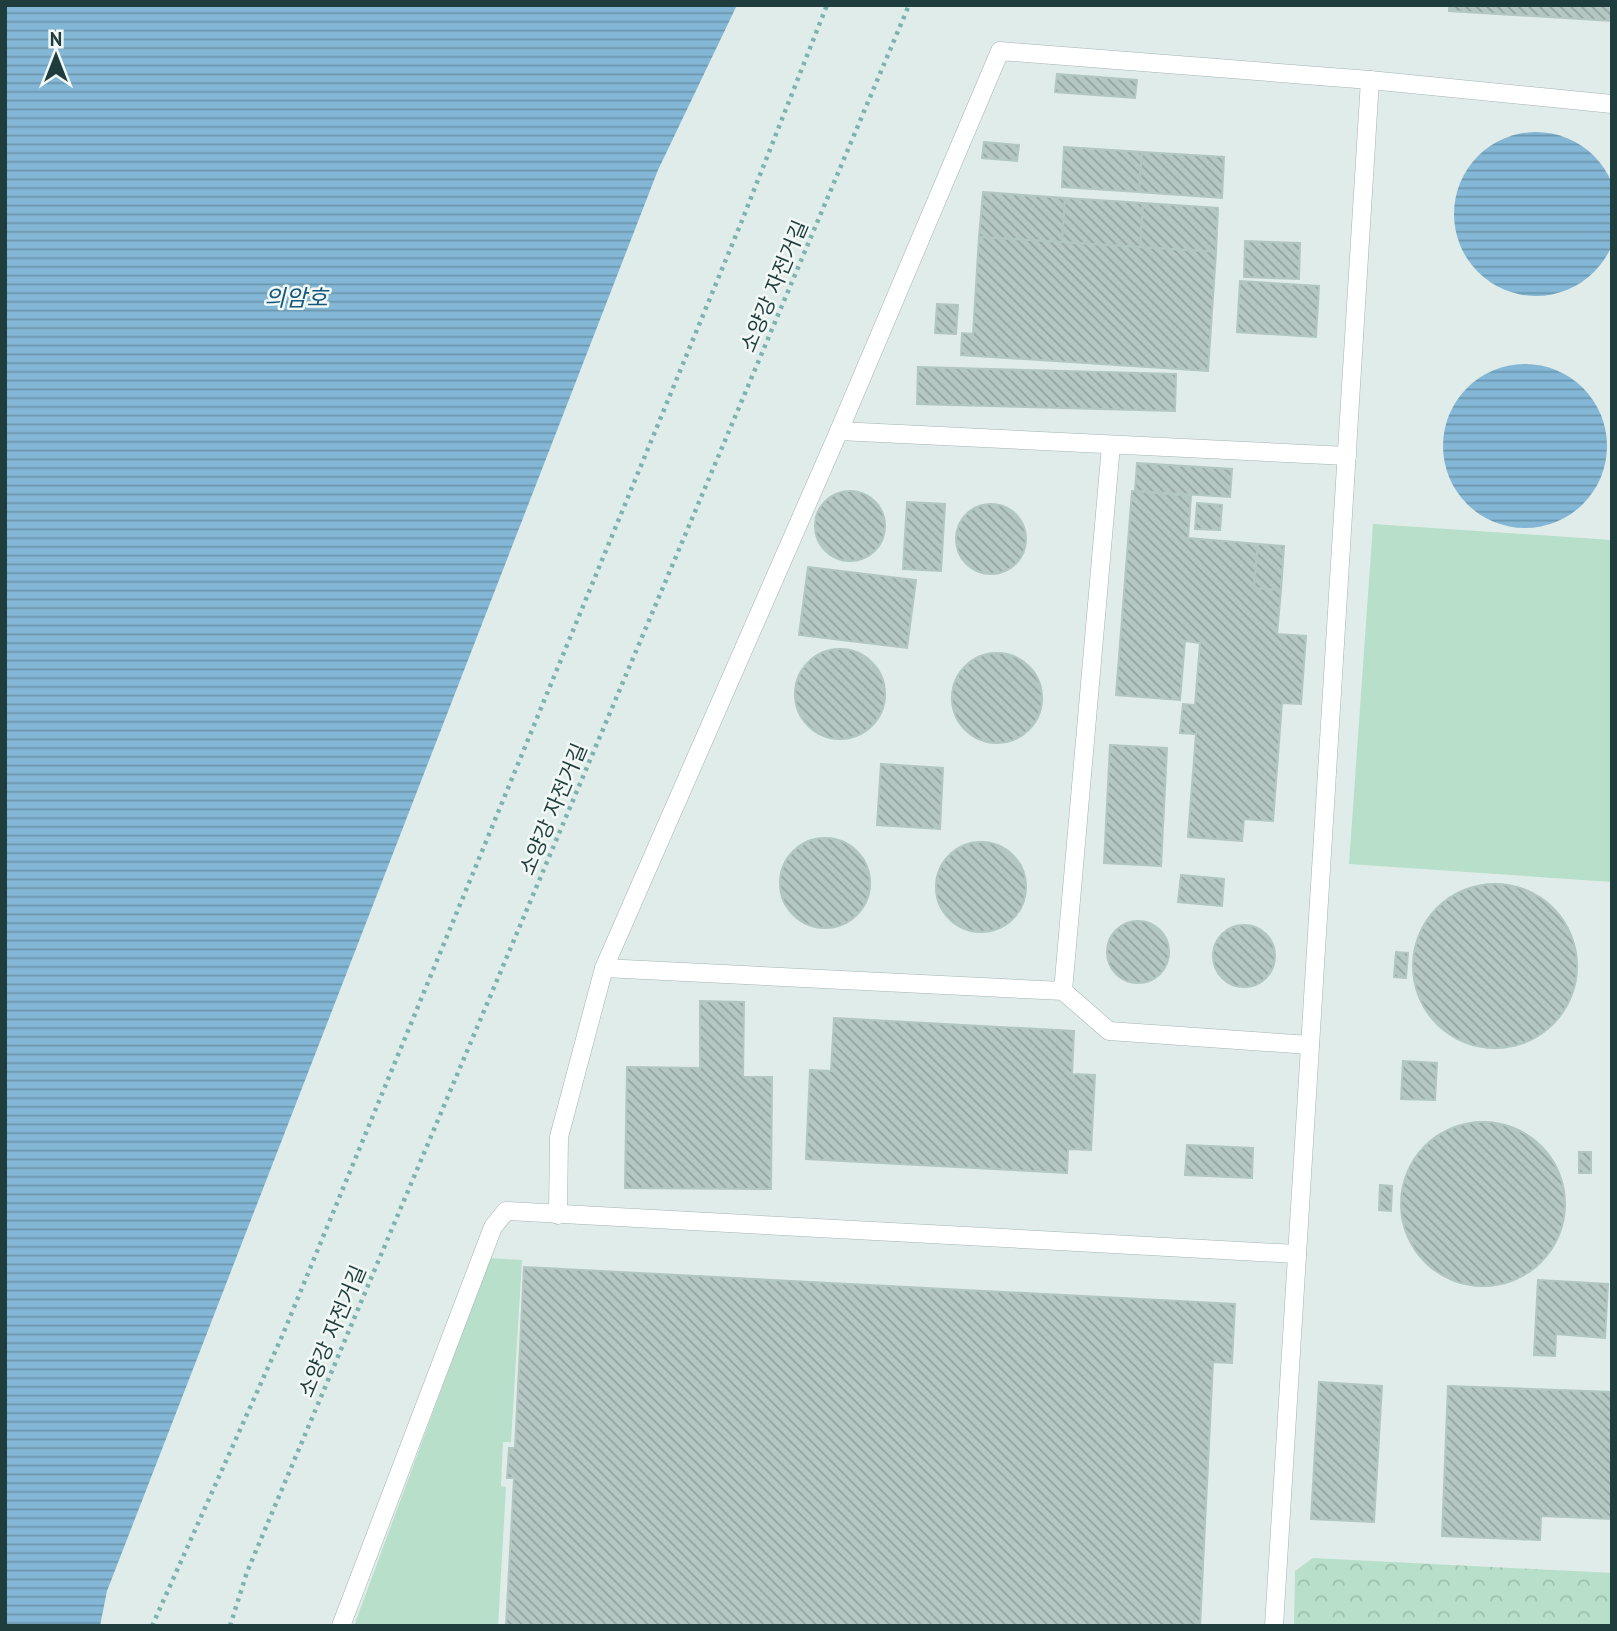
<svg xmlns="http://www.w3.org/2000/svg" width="1617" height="1631" font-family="'PT Sans','Noto Sans KR',sans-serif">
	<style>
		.green { fill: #b7dfca }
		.park { fill: url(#park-crowns) }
		.water { fill: url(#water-rules) }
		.building { fill: url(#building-back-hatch); stroke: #b2c6c2; stroke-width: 2 }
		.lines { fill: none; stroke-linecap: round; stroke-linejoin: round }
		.lane-casing { stroke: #a2b4b2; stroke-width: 19 }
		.path { stroke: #7eb2ad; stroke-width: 4.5; stroke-dasharray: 3.5 5; stroke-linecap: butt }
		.lane { stroke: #fff; stroke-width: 18 }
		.labels { text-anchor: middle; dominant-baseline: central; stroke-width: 5; stroke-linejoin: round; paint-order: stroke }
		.street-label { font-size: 21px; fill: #1f3d3c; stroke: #f1f8f6 }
		.water-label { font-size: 23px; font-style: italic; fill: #16567d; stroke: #f1f8f6 }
	</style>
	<defs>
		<pattern id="park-crowns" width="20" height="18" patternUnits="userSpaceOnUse" patternTransform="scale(1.75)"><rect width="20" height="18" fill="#b7dfca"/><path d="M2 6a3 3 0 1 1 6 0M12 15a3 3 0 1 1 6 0" fill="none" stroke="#9dc0ae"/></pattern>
		<pattern id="water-rules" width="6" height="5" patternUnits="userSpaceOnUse" patternTransform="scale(1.75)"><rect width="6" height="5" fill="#84b7d5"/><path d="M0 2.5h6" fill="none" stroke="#6b96ae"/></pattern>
		<pattern id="building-back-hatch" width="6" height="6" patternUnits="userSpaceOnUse" patternTransform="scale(1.75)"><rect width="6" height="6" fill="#b5c7c3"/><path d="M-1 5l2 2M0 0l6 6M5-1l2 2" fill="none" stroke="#93a3a0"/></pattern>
	</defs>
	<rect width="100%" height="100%" fill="#e0ece9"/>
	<g class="green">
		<polygon points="1373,524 1612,540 1612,882 1349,864"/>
		<polygon points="490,1258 522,1260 511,1442 503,1442 501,1486 506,1487 498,1626 354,1626"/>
	</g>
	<polygon class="park" points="1313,1558 1612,1573 1612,1626 1294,1626 1295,1571"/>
	<g class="water">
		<polygon points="5,5 737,5 658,170 107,1591 100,1626 5,1626"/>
		<circle cx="1536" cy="214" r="82"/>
		<circle cx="1525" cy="446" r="82"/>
	</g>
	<g class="building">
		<polygon points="1449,5 1612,5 1612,21 1449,11"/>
		<polygon points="1057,74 1137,80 1135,98 1055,92"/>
		<polygon points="984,142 1019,145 1017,161 982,158"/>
		<polygon points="1064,147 1142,152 1139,192 1062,187"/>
		<polygon points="1142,152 1224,157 1222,198 1139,192"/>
		<polygon points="983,192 1065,198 1062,242 979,237"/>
		<polygon points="1065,198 1143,203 1140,247 1062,242"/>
		<polygon points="1143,203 1218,208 1216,252 1140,247"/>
		<polygon points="979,237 1216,252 1208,371 961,355 962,333 973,334"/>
		<polygon points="1245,241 1300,243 1299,279 1244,277"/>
		<polygon points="1240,281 1319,286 1316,337 1237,332"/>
		<polygon points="937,304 958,305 956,334 935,333"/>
		<polygon points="918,367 1176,374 1175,411 917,404"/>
		<polygon points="1137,463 1232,469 1230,497 1135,491"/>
		<polygon points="1132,491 1191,496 1188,538 1258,544 1254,588 1281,590 1277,634 1306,636 1301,704 1282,703 1273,821 1244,819 1242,841 1188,837 1196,734 1180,733 1183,704 1195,705 1200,643 1185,641 1180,700 1116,695"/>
		<circle cx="850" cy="526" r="35"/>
		<polygon points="907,502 945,504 941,571 903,569"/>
		<polygon points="1197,503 1222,505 1220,530 1195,529"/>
		<circle cx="991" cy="539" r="35"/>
		<polygon points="1258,544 1284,546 1281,590 1254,588"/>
		<polygon points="808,567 916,580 907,648 799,635"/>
		<circle cx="840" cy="694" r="45"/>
		<circle cx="997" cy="698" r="45"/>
		<polygon points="1110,745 1167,748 1161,866 1104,863"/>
		<polygon points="881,764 943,768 940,829 877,825"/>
		<circle cx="825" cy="883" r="45"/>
		<circle cx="981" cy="887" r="45"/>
		<polygon points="1181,875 1224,879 1222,906 1178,902"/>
		<circle cx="1495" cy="966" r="82"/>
		<circle cx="1138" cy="952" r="31"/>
		<circle cx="1244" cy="956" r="31"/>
		<polygon points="1396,952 1408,953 1406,978 1394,977"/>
		<polygon points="700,1001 744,1002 743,1077 772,1077 771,1189 625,1188 627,1067 700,1068"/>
		<polygon points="834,1018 1074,1031 1072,1074 1095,1075 1091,1150 1068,1149 1067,1173 806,1159 810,1070 831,1071"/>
		<polygon points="1403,1061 1437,1063 1435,1100 1401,1099"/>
		<circle cx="1483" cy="1204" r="82"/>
		<polygon points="1187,1145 1253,1148 1252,1178 1185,1175"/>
		<rect x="1579" y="1152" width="12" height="21"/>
		<polygon points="1380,1185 1392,1186 1391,1211 1379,1210"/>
		<polygon points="524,1267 1235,1304 1232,1363 1213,1362 1200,1626 506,1626 514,1478 507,1478 509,1448 515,1448"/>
		<polygon points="1538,1280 1608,1284 1605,1338 1556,1334 1555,1356 1534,1355"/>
		<polygon points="1319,1382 1382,1386 1374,1522 1311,1519"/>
		<polygon points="1448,1386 1612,1392 1612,1519 1541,1516 1540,1540 1442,1536"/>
	</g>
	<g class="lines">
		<g class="lane-casing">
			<g id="lane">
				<polyline points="1347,456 839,431 1000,51 1370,80 1612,104"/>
				<polyline points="604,968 1063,991 1109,1031 1310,1045"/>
				<polyline points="1063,991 1111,445"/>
				<polyline points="558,1215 559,1137 604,968 839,431"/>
				<polyline points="341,1626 493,1227 506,1211 1297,1254"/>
				<polyline points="1274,1626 1370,80"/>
			</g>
		</g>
		<g class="path">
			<polyline points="152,1626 283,1334 741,223 827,5"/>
			<polyline points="230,1626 247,1572 909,5"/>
		</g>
		<use href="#lane" class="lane"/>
	</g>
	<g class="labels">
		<g class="street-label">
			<text transform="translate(774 286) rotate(-67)">소양강 자전거길</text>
			<text transform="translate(553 809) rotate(-67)">소양강 자전거길</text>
			<text transform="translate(332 1331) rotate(-67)">소양강 자전거길</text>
		</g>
		<g class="water-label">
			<text x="296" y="297">의암호</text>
		</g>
	</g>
	<rect width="1617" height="1631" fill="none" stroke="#1f3d3c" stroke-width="14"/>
	<g transform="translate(56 56)" stroke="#f1f8f6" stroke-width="5" paint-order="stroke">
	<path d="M0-5L12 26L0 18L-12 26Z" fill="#1f3d3c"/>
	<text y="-10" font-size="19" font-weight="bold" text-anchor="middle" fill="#1f3d3c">N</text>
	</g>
</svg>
